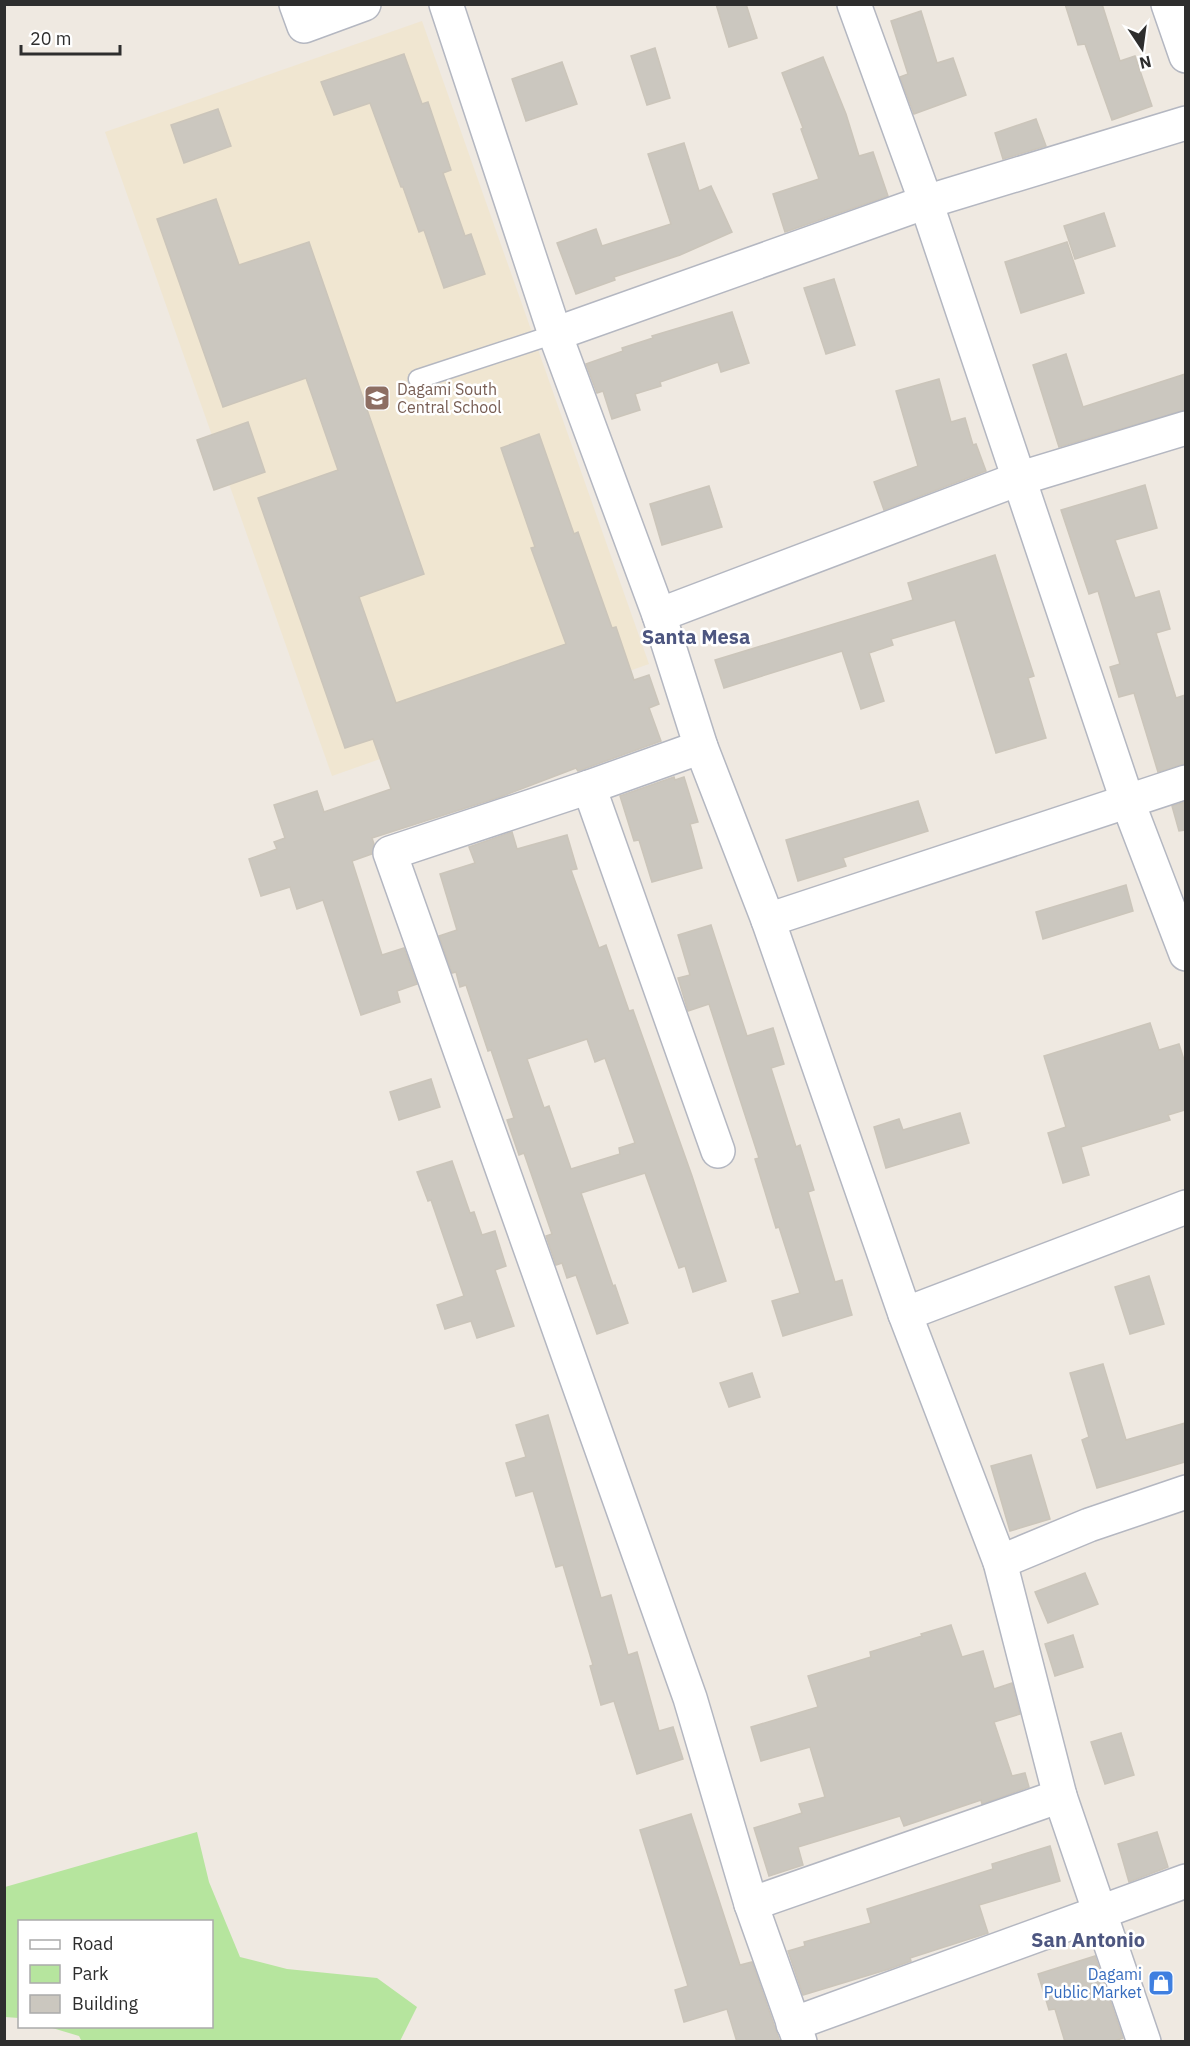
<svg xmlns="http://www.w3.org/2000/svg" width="1190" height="2046" font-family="'IBM Plex Sans',sans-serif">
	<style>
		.education { fill: #f0e6d1 }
		.green { fill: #b6e59e }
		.building { fill: #cbc7bf; stroke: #cbc5ba; stroke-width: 1.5; fill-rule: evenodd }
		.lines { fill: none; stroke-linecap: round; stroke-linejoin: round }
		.service-casing { stroke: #b4b7c1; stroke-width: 21 }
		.minor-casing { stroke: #b4b7c1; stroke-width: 36 }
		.tertiary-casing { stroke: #b4b7c1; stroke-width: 36 }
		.service { stroke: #fff; stroke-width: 18 }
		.minor { stroke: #fff; stroke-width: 33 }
		.tertiary { stroke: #fff; stroke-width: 33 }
		.labels { text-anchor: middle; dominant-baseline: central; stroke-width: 5; stroke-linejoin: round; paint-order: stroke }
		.education-label { font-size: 16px; fill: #785e54; stroke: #fff; text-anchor: start }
		.shop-label { font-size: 16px; fill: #366cbe; stroke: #fff; text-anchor: end }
		.quarter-label { font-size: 20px; font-weight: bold; fill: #4d5680; stroke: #fff }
	</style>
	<rect width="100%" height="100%" fill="#efe9e1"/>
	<polygon class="education" points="422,21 649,664 332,776 105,132"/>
	<polygon class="green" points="197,1832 209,1882 240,1957 287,1969 377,1978 417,2007 400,2041 82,2042 79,2036 49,2027 212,2026 212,1922 20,1922 19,2018 5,2017 5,1887"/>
	<g class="building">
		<polygon points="716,4 746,4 757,38 729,47"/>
		<polygon points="1065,4 1102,4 1120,61 1135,56 1152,106 1112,120 1085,44 1078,45"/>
		<polygon points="921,11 937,63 953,58 966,95 914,114 900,77 908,74 891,21"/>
		<polygon points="655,48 670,98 647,105 631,56"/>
		<polygon points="404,54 422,104 428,102 451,170 443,173 465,236 471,234 485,274 444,288 424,230 419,232 403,187 401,187 370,103 334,115 321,82"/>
		<polygon points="823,57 846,114 859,156 873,152 888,196 785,232 773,194 819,179 801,129 803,128 782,73"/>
		<polygon points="562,62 577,104 526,121 512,79"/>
		<polygon points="218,109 231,146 184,163 171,125"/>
		<polygon points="1036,119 1046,146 1003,159 995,133"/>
		<polygon points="684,143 699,191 711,186 732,232 680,255 614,277 615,280 576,294 557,243 596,229 602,246 671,224 648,154"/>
		<polygon points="216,199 239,265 309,242 424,574 359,597 396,703 566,644 531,548 535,547 501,448 539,434 574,534 578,532 612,628 616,627 634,680 649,675 659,704 649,708 661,741 578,771 576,768 500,797 372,838 374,844 372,854 352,861 382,955 404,948 417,984 397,991 400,1002 361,1015 323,900 297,909 290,887 261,896 249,859 277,849 274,842 285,838 274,805 317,791 324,812 391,789 373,739 345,748 258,498 338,470 306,378 223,407 157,219"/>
		<polygon points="1104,213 1115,246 1075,259 1064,226"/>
		<polygon points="1067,242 1084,293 1021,313 1005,262"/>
		<polygon points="834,279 855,345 826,354 804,288"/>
		<polygon points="732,312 749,363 721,372 718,362 660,382 661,386 635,394 640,410 612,419 603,391 597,393 586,364 623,351 622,348 653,338 652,336"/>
		<polygon points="1066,354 1083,407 1185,374 1185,410 1059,447 1033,365"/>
		<polygon points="939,379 951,422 965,418 973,445 976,444 986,471 884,510 874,482 918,466 896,391"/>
		<polygon points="248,422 265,472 214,490 197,440"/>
		<polygon points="1145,485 1157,528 1115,540 1135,598 1159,591 1170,629 1156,633 1176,698 1185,695 1185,764 1158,772 1134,693 1119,697 1110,667 1120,664 1098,591 1089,594 1061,510"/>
		<polygon points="709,486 722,527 662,545 650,504"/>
		<polygon points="995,555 1034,676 1028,678 1046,738 996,753 955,620 891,639 893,645 869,653 884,701 861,709 842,651 724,688 715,660 913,600 908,583"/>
		<polygon points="674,777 675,780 684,777 698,822 690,824 702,868 652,882 639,840 634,841 620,796"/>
		<polygon points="918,801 928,831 843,858 846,866 798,881 786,840"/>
		<polygon points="1185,802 1185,830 1179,831 1172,806"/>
		<path d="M 512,832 L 517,849 L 567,835 L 577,869 L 571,870 L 599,948 L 606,945 L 629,1011 L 633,1010 L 692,1176 L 726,1281 L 693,1292 L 685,1266 L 679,1268 L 645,1173 L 581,1193 L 613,1286 L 615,1285 L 628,1323 L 597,1334 L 576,1275 L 567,1278 L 562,1263 L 556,1265 L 546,1236 L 552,1234 L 524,1153 L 519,1155 L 507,1120 L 514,1118 L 491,1050 L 488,1051 L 466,985 L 460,987 L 456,972 L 452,973 L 439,936 L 457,930 L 440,874 L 475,863 L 469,847 ZM 587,1039 L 595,1062 L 605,1058 L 635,1143 L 619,1148 L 620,1154 L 571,1169 L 549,1106 L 544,1108 L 527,1059 Z"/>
		<polygon points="1126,885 1133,911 1043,939 1036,912"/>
		<polygon points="711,925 747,1036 773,1028 784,1064 771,1068 796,1147 800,1145 814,1190 808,1192 835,1282 842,1280 852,1315 783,1336 772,1301 800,1293 779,1227 776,1228 755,1159 759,1158 709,1004 688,1011 678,978 690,975 678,935"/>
		<polygon points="1150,1023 1159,1050 1179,1044 1185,1063 1185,1110 1168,1115 1170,1120 1081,1147 1089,1175 1063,1183 1048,1133 1066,1127 1044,1056"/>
		<polygon points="431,1079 440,1107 399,1120 390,1092"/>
		<polygon points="960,1113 969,1143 886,1168 874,1127 899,1119 903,1130"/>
		<polygon points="452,1161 470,1213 474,1212 482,1235 495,1231 506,1266 495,1270 514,1326 477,1338 471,1321 445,1329 437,1305 464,1296 431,1200 428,1201 417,1172"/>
		<polygon points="1149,1276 1164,1324 1130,1334 1115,1287"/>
		<polygon points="1103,1364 1126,1440 1185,1423 1185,1462 1097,1488 1082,1440 1089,1437 1070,1373"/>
		<polygon points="752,1373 760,1397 729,1407 720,1383"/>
		<polygon points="548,1415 601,1598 611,1595 628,1655 637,1652 659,1731 673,1727 683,1759 637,1774 614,1701 601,1705 590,1666 593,1665 563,1565 556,1567 533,1491 516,1496 506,1463 526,1457 516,1425"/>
		<polygon points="1031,1455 1050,1519 1010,1531 991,1466"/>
		<polygon points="1085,1573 1098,1604 1048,1623 1035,1592"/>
		<polygon points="951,1625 962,1657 983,1651 994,1689 1012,1683 1020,1714 994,1722 1012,1776 1025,1773 1029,1787 982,1804 981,1800 904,1826 900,1816 798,1847 803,1865 769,1876 754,1828 802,1813 799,1804 825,1797 810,1747 761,1761 751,1727 818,1707 808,1676 871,1657 870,1652 922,1636 921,1634"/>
		<polygon points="1073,1635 1083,1667 1055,1676 1045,1644"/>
		<polygon points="1121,1733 1134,1775 1105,1784 1091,1742"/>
		<polygon points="691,1814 740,1965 752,1962 780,2042 737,2042 727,2009 684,2022 675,1990 688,1986 640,1830"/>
		<polygon points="1157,1832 1168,1867 1129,1882 1118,1844"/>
		<polygon points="1050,1846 1060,1881 979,1905 988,1933 910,1958 911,1961 889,1969 803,1995 788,1951 805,1946 804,1942 871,1923 867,1909 993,1869 992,1864"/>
		<polygon points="1095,1956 1123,2038 1112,2042 1065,2042 1055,2009 1049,2010 1038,1974"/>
	</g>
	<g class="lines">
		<g class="service-casing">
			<polyline id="service" points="418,379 555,334"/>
		</g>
		<g class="minor-casing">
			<g id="minor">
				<polyline points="296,4 304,26 364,4"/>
				<polyline points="446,4 555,334 659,615 701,747 768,920 905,1314 1000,1562 1060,1796 1144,2042"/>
				<polyline points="854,4 926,202 1127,800 1186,954"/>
				<polyline points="555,334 926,202 1186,123"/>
				<polyline points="659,615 1018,479 1186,428"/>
				<polyline points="701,747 589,787 390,853 690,1698 751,1904 800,2042"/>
				<polyline points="589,787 718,1151"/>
				<polyline points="768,920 1186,782"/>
				<polyline points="905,1314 1186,1207"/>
				<polyline points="1000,1562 1089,1525 1186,1492"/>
				<polyline points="751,1904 1060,1796"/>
				<polyline points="793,2024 1186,1881"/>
			</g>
		</g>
		<g class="tertiary-casing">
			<polyline id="tertiary" points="1168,4 1186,56"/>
		</g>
		<use href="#service" class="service"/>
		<use href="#minor" class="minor"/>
		<use href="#tertiary" class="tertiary"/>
	</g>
	<defs>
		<g id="school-square" transform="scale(1.35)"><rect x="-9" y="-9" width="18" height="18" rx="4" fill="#8d6e63" stroke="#fff"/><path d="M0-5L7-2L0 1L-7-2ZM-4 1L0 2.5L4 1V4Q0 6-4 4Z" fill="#fff"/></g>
		<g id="shop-square" transform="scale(1.35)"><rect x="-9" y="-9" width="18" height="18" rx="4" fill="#3f7fe0" stroke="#fff"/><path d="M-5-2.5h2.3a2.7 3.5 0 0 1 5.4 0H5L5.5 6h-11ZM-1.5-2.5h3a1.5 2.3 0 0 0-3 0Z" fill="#fff"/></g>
	</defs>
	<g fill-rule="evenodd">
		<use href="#school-square" x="377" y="398"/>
		<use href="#shop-square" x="1161" y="1983"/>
	</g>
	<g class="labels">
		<g class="education-label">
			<text x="397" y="389">Dagami South<tspan x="397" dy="18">Central School</tspan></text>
		</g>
		<g class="shop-label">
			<text x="1142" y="1974">Dagami<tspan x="1142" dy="18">Public Market</tspan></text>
		</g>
		<g class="quarter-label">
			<text x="696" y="636">Santa Mesa</text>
			<text x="1088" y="1939">San Antonio</text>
		</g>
	</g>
	<rect width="1190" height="2046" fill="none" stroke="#2e2e2e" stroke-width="12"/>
	<rect x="18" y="1920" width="195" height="108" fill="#ffffff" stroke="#ababab" stroke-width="1.5"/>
	<rect x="30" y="1940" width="30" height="9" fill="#ffffff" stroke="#ababab" stroke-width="1.5"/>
	<text x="72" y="1950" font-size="18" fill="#2e2e2e">Road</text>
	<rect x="30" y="1965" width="30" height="18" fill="#b6e59e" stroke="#ababab" stroke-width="1.5"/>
	<text x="72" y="1980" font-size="18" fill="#2e2e2e">Park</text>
	<rect x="30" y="1995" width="30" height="18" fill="#cbc7bf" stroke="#ababab" stroke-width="1.5"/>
	<text x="72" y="2010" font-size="18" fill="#2e2e2e">Building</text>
	<g transform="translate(1142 48) rotate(167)" stroke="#ffffff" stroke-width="4.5" paint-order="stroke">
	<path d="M0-4.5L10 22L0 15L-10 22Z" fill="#2e2e2e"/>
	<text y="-9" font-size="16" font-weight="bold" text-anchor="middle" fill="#2e2e2e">N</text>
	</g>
	<path d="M21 45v9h99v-9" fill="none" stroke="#2e2e2e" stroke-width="3"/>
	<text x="30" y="45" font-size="18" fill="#2e2e2e" stroke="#ffffff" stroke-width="4.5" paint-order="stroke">20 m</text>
</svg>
